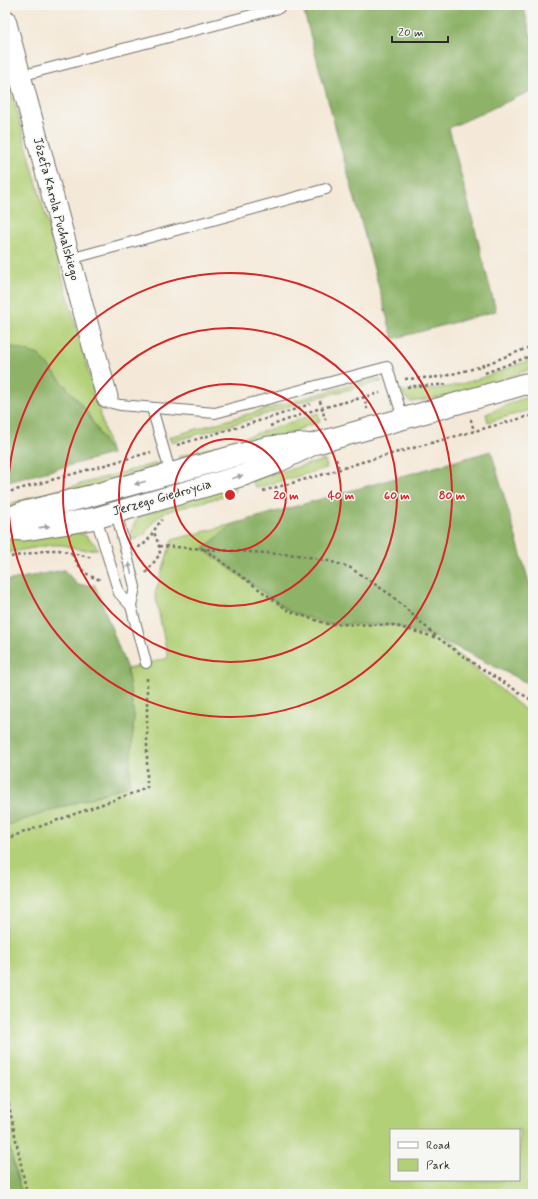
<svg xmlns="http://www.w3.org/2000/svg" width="538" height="1199" font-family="Mynerve,sans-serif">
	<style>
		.green { fill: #b2d077; stroke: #6e7e51; fill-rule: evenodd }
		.forest { fill: #8db268; stroke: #5c6e4a }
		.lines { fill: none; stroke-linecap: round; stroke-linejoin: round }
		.service-casing { stroke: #716e68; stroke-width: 12 }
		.minor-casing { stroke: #716e68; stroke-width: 23 }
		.path { stroke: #716e68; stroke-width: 2.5; stroke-dasharray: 3 3; stroke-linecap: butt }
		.service { stroke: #fff; stroke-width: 10 }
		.minor { stroke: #fff; stroke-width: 21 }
		.oneway { fill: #a0a0a0 }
		.ring { fill: none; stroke: #d62828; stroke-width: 2 }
		.labels { text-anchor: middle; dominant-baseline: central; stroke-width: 3; stroke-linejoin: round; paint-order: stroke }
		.street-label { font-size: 13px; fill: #2b2b2b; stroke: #f6f6f2 }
		.centre { fill: #d62828; stroke: #f6f6f2; stroke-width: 2 }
		.ring-label { font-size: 12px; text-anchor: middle; font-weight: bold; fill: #d62828; stroke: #f6f6f2; stroke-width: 3; stroke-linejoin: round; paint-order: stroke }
	</style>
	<rect width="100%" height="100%" fill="#f6f6f2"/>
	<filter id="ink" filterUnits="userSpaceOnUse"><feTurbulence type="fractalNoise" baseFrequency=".025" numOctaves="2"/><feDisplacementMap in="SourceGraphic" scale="8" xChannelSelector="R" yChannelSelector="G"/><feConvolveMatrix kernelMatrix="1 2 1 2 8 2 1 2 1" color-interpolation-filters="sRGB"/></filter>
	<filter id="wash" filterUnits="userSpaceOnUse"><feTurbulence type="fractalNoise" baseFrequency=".012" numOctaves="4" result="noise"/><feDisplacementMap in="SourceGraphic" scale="16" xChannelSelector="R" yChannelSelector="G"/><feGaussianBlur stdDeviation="0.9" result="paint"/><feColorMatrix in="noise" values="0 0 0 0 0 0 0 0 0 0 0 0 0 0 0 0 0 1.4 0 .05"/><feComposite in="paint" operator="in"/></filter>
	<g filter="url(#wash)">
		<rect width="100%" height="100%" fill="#f4e9d8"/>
		<g class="green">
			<polygon points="5,68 111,454 85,409 39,355 5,345"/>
			<path d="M 533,359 L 533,368 L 491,384 L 443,397 L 411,402 L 404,396 L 402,391 C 418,389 433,390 448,387 C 477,381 505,369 533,359 Z"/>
			<polygon points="374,378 382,381 308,400 245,421 171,442 169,437"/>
			<path d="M 533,396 L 533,409 L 488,422 L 486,414 C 502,408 516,399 533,396 Z"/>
			<polygon points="318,413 320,422 306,426 284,437 242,447 240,439"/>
			<polygon points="216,446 220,446 224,449 183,461 178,457"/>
			<polygon points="325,460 327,468 260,487 256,487 253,484 252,479"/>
			<polygon points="157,463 154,469 5,511 5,505"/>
			<path d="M 234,484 L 235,490 L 232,494 L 165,512 L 154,521 L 144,535 L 137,538 L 130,540 C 131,530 133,524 139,516 Z"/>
			<path d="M 233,524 L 204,549 L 327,624 L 393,625 L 438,638 L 529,713 L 533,714 L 533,1194 L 20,1194 L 21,1192 L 5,1131 L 5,826 L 129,785 L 134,716 L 127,669 L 168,658 L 155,594 L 172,540 ZM 391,1130 L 519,1130 L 519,1180 L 391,1180 Z"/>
			<path d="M 74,531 C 85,534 92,539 98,549 L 82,550 L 63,545 L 51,545 L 5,553 L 5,539 Z"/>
		</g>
		<g class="forest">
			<polygon points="302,5 523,5 533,43 533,90 449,128 496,311 393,339"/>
			<polygon points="5,345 39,355 85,409 111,454 5,483"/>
			<polygon points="491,451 533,596 533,686 438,638 393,625 327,624 289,611 203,549 233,524"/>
			<polygon points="64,570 78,585 95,585 127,669 134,716 129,785 5,826 5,581"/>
			<polygon points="5,1131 21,1192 20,1194 5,1194"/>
		</g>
	</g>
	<g filter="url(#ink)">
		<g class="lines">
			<g class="service-casing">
				<g id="service">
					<polyline points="20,76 279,8"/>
					<polyline points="70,259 326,189"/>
					<polyline points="107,397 112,403 120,405 215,413 387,367 403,418"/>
					<polyline points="152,408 171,475"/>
					<polyline points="116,512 135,587 131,606"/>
					<polyline points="96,518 119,593 131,606 146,663"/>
				</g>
			</g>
			<g class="minor-casing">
				<g id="minor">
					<polyline points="5,20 107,397"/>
					<polyline points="5,520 21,513 90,496 238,455 269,447 305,444"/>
					<polyline points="5,529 25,530 69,523 96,518 244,475 273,464 314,444 525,384 533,385"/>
				</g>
			</g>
			<g class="path">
				<polyline points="485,373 533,355"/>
				<polyline points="405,379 440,377 476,368 533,346"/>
				<path d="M 407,387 C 420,385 434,386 447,384"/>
				<polyline points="362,390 367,408 366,408"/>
				<polyline points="320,401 325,419 326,418"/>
				<polyline points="470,420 471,420 474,431"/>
				<polyline points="270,426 314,410 380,393"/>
				<polyline points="177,445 279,415 310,404"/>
				<polyline points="336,459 339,469"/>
				<polyline points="263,491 328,473 362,462 533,415"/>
				<polyline points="5,493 151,452"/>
				<polyline points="159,546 297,555 325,560 349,567 391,595 438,638 479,667 533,701"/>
				<path d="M 138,547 C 150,544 153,528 162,520"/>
				<polyline points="204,549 289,611 327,624 393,625 437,638"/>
				<path d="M 72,554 C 82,570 82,574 101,580"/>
				<polyline points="5,558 48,550 59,550 72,553 93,558"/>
				<polyline points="146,573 160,554 159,546 154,532"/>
				<polyline points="5,839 147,788 147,677"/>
				<polyline points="5,1086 27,1194"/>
			</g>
			<use href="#service" class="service"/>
			<use href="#minor" class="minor"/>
		</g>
		<defs><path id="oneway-solid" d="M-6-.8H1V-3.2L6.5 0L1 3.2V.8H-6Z"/></defs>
		<g class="oneway">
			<use href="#oneway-solid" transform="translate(237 477) rotate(-16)"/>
			<use href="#oneway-solid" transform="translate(140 483) rotate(164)"/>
			<use href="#oneway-solid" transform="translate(44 527) rotate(-8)"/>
			<use href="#oneway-solid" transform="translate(130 568) rotate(-104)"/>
		</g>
	</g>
	<g class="ring">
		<circle cx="230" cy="495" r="56"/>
		<circle cx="230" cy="495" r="111"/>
		<circle cx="230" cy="495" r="167"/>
		<circle cx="230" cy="495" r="222"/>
	</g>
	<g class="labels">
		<g class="street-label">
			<text transform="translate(56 209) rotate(75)">Józefa Karola Puchalskiego</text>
			<text transform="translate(162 498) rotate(-16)">Jerzego Giedroycia</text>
		</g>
	</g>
	<circle cx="230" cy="495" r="6" class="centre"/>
	<g class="ring-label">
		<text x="286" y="499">20 m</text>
		<text x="341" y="499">40 m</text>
		<text x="397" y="499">60 m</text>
		<text x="452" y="499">80 m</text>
	</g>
	<rect width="538" height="1199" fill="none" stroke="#f6f6f2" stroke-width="20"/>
	<rect x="390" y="1129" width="130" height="52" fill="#f6f6f2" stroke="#a5a5a2"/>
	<rect x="398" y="1142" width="20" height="6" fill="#ffffff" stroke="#a5a5a2"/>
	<text x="426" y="1149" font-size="12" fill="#2b2b2b">Road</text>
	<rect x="398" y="1159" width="20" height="12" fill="#b2d077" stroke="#a5a5a2"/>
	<text x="426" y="1169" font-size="12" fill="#2b2b2b">Park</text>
	<path d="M392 36v6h56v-6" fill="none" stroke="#2b2b2b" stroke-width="2"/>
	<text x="398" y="36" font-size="12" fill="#2b2b2b" stroke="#f6f6f2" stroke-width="3" paint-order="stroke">20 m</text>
</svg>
